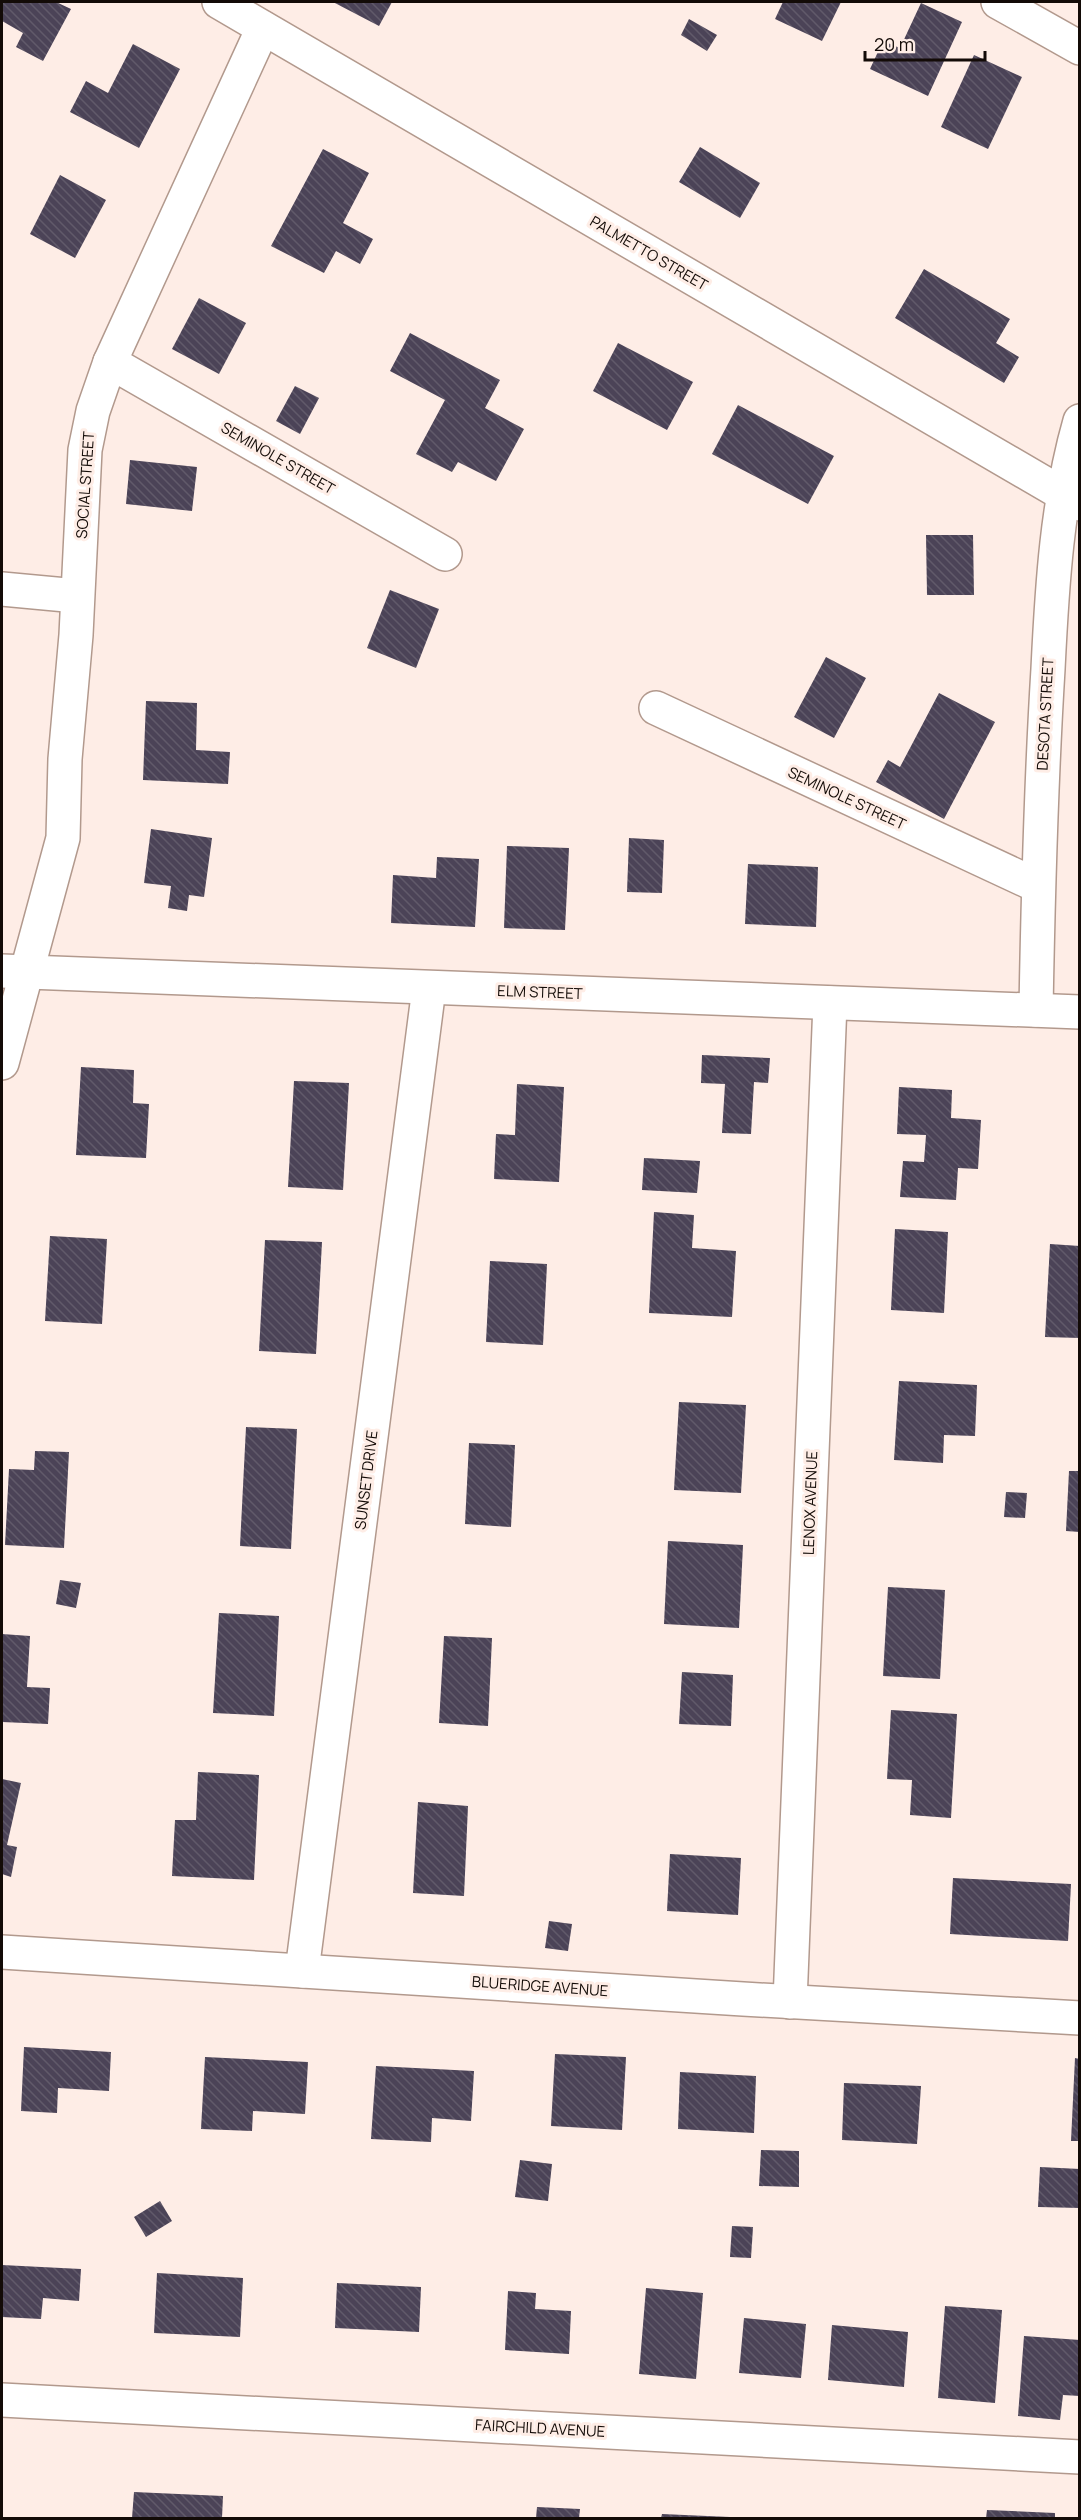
<svg xmlns="http://www.w3.org/2000/svg" width="1081" height="2520" font-family="Manrope,sans-serif">
	<style>
		.building { fill: url(#building-back-hatch) }
		.lines { fill: none; stroke-linecap: round; stroke-linejoin: round }
		.minor-casing { stroke: #b2998d; stroke-width: 36 }
		.minor { stroke: #fff; stroke-width: 33 }
		.labels { text-anchor: middle; dominant-baseline: central; stroke-width: 6; stroke-linejoin: round; paint-order: stroke }
		.street-label { font-size: 15px; fill: #130b07; stroke: #feede6 }
	</style>
	<defs>
		<pattern id="building-back-hatch" width="6" height="6" patternUnits="userSpaceOnUse" patternTransform="scale(1.5)"><rect width="6" height="6" fill="#4b4357"/><path d="M-1 5l2 2M0 0l6 6M5-1l2 2" fill="none" stroke="#615a6a"/></pattern>
	</defs>
	<rect width="100%" height="100%" fill="#feede6"/>
	<g class="building">
		<polygon points="2,2 56,2 71,9 43,61 16,47 23,33 2,21"/>
		<polygon points="333,2 392,2 379,26"/>
		<polygon points="783,2 841,2 822,41 775,19"/>
		<polygon points="921,3 962,22 928,96 870,69 883,41 900,48"/>
		<polygon points="689,19 717,35 707,51 681,35"/>
		<polygon points="133,44 180,69 139,148 70,112 86,81 108,93"/>
		<polygon points="974,55 1022,77 988,149 941,127"/>
		<polygon points="700,147 760,183 740,218 679,182"/>
		<polygon points="323,149 369,173 343,223 373,239 360,264 336,251 324,273 271,246"/>
		<polygon points="60,175 106,200 75,258 30,234"/>
		<polygon points="924,269 1010,319 996,343 1019,357 1004,383 895,318"/>
		<polygon points="199,298 246,323 219,374 172,349"/>
		<polygon points="410,333 500,380 485,408 524,429 496,481 458,462 452,472 416,454 445,400 390,371"/>
		<polygon points="618,343 693,382 667,430 593,391"/>
		<polygon points="295,386 319,398 300,434 276,421"/>
		<polygon points="738,405 834,456 808,504 712,454"/>
		<polygon points="130,460 197,467 192,511 126,504"/>
		<polygon points="926,535 973,535 974,595 927,595"/>
		<polygon points="390,590 439,609 416,668 367,648"/>
		<polygon points="826,657 866,678 834,738 794,717"/>
		<polygon points="939,693 995,722 944,819 876,782 888,760 900,767"/>
		<polygon points="146,701 197,703 196,750 230,752 228,784 143,780"/>
		<polygon points="151,829 212,838 204,897 189,895 187,911 168,908 171,886 144,883"/>
		<polygon points="629,838 664,840 662,893 627,892"/>
		<polygon points="507,846 569,848 565,930 504,928"/>
		<polygon points="437,857 479,859 475,927 391,923 393,875 436,878"/>
		<polygon points="748,864 818,867 816,927 745,924"/>
		<polygon points="702,1055 770,1058 768,1083 754,1082 751,1134 722,1133 725,1084 701,1083"/>
		<polygon points="81,1067 134,1070 133,1103 149,1104 146,1158 76,1155"/>
		<polygon points="294,1081 349,1083 343,1190 288,1187"/>
		<polygon points="517,1084 564,1087 559,1182 494,1179 496,1134 515,1135"/>
		<polygon points="899,1087 952,1090 951,1118 981,1120 978,1169 958,1168 956,1200 900,1197 903,1161 924,1162 926,1135 897,1134"/>
		<polygon points="644,1158 700,1161 697,1193 642,1190"/>
		<polygon points="654,1212 694,1215 692,1248 736,1251 732,1317 649,1313"/>
		<polygon points="895,1229 948,1232 944,1313 891,1310"/>
		<polygon points="50,1236 107,1239 102,1324 45,1321"/>
		<polygon points="265,1240 322,1242 316,1354 259,1351"/>
		<polygon points="1050,1244 1080,1246 1080,1338 1045,1337"/>
		<polygon points="490,1261 547,1264 543,1345 486,1342"/>
		<polygon points="899,1381 977,1385 975,1436 944,1435 943,1463 894,1460"/>
		<polygon points="679,1402 746,1405 741,1493 674,1490"/>
		<polygon points="246,1427 297,1429 291,1549 240,1546"/>
		<polygon points="469,1443 515,1445 511,1527 465,1524"/>
		<polygon points="35,1451 69,1452 64,1548 5,1545 9,1469 34,1470"/>
		<polygon points="1069,1471 1080,1471 1080,1532 1066,1531"/>
		<polygon points="1006,1492 1027,1493 1025,1518 1004,1517"/>
		<polygon points="668,1541 743,1545 739,1628 664,1624"/>
		<polygon points="60,1580 81,1583 76,1608 56,1604"/>
		<polygon points="888,1587 945,1590 940,1679 883,1676"/>
		<polygon points="219,1613 279,1616 274,1716 213,1713"/>
		<polygon points="2,1634 30,1636 27,1687 50,1688 48,1724 2,1722"/>
		<polygon points="444,1636 492,1638 488,1726 439,1723"/>
		<polygon points="682,1672 733,1675 731,1726 679,1724"/>
		<polygon points="891,1710 957,1714 951,1818 910,1815 912,1780 887,1779"/>
		<polygon points="198,1772 259,1775 254,1880 172,1876 175,1820 196,1820"/>
		<polygon points="2,1779 21,1783 7,1845 17,1847 11,1877 2,1874"/>
		<polygon points="418,1802 468,1806 464,1896 413,1893"/>
		<polygon points="670,1854 741,1858 738,1915 667,1911"/>
		<polygon points="953,1878 1071,1884 1068,1941 950,1934"/>
		<polygon points="549,1921 572,1924 568,1951 545,1948"/>
		<polygon points="24,2047 111,2052 109,2091 58,2088 57,2113 21,2111"/>
		<polygon points="555,2054 626,2057 622,2130 551,2126"/>
		<polygon points="205,2057 308,2062 305,2114 253,2111 252,2131 201,2129"/>
		<polygon points="1075,2058 1080,2059 1080,2141 1071,2141"/>
		<polygon points="376,2066 474,2071 471,2121 432,2118 431,2142 371,2139"/>
		<polygon points="680,2072 756,2076 754,2133 678,2129"/>
		<polygon points="844,2083 921,2086 917,2144 842,2140"/>
		<polygon points="761,2150 799,2151 799,2187 759,2186"/>
		<polygon points="520,2160 552,2164 548,2201 515,2197"/>
		<polygon points="1040,2167 1080,2169 1080,2208 1038,2207"/>
		<polygon points="160,2201 172,2221 146,2237 134,2217"/>
		<polygon points="732,2226 753,2227 751,2258 730,2257"/>
		<polygon points="2,2265 81,2269 79,2301 43,2298 41,2319 2,2317"/>
		<polygon points="157,2273 243,2278 240,2337 154,2333"/>
		<polygon points="337,2283 421,2287 419,2332 335,2328"/>
		<polygon points="646,2288 703,2293 696,2379 639,2374"/>
		<polygon points="508,2291 536,2293 535,2309 571,2311 569,2354 505,2350"/>
		<polygon points="945,2306 1002,2310 995,2403 938,2398"/>
		<polygon points="744,2318 806,2324 801,2378 739,2373"/>
		<polygon points="832,2325 908,2332 904,2387 828,2380"/>
		<polygon points="1024,2336 1080,2340 1080,2396 1063,2395 1060,2420 1018,2416"/>
		<polygon points="134,2492 223,2496 222,2518 132,2518"/>
		<polygon points="537,2507 580,2509 579,2518 536,2518"/>
		<polygon points="987,2510 1055,2513 1055,2518 986,2518"/>
		<polygon points="662,2514 730,2517 730,2518 661,2518"/>
	</g>
	<g class="lines">
		<g class="minor-casing">
			<g id="minor">
				<polyline points="219,2 1080,504"/>
				<polyline points="998,2 1080,48"/>
				<polyline points="110,362 445,554"/>
				<polyline points="2,589 77,596"/>
				<polyline points="656,708 1038,886"/>
				<polyline points="2,971 1080,1012"/>
				<path d="M 1036,1010 C 1038,896 1041,783 1048,669 C 1052,586 1057,501 1080,421"/>
				<polyline points="2,1063 63,838 65,759 76,635 85,450 93,411 110,362 263,28"/>
				<polyline points="2,1952 743,1999 1080,2018"/>
				<polyline points="302,1971 429,988"/>
				<polyline points="790,2002 830,1003"/>
				<polyline points="2,2400 1080,2457"/>
			</g>
		</g>
		<use href="#minor" class="minor"/>
	</g>
	<g class="labels">
		<g class="street-label">
			<text transform="translate(649 253) rotate(30)">PALMETTO STREET</text>
			<text transform="translate(278 458) rotate(30)">SEMINOLE STREET</text>
			<text transform="translate(85 485) rotate(-86)">SOCIAL STREET</text>
			<text transform="translate(1045 714) rotate(-87)">DESOTA STREET</text>
			<text transform="translate(847 798) rotate(25)">SEMINOLE STREET</text>
			<text transform="translate(540 992) rotate(2)">ELM STREET</text>
			<text transform="translate(366 1480) rotate(-83)">SUNSET DRIVE</text>
			<text transform="translate(810 1503) rotate(-88)">LENOX AVENUE</text>
			<text transform="translate(540 1986) rotate(4)">BLUERIDGE AVENUE</text>
			<text transform="translate(540 2428) rotate(3)">FAIRCHILD AVENUE</text>
		</g>
	</g>
	<rect width="1081" height="2520" fill="none" stroke="#130b07" stroke-width="6"/>
	<path d="M865 51v9h120v-9" fill="none" stroke="#130b07" stroke-width="3"/>
	<text x="874" y="51" font-size="18" fill="#130b07" stroke="#feede6" stroke-width="4.5" paint-order="stroke">20 m</text>
</svg>
